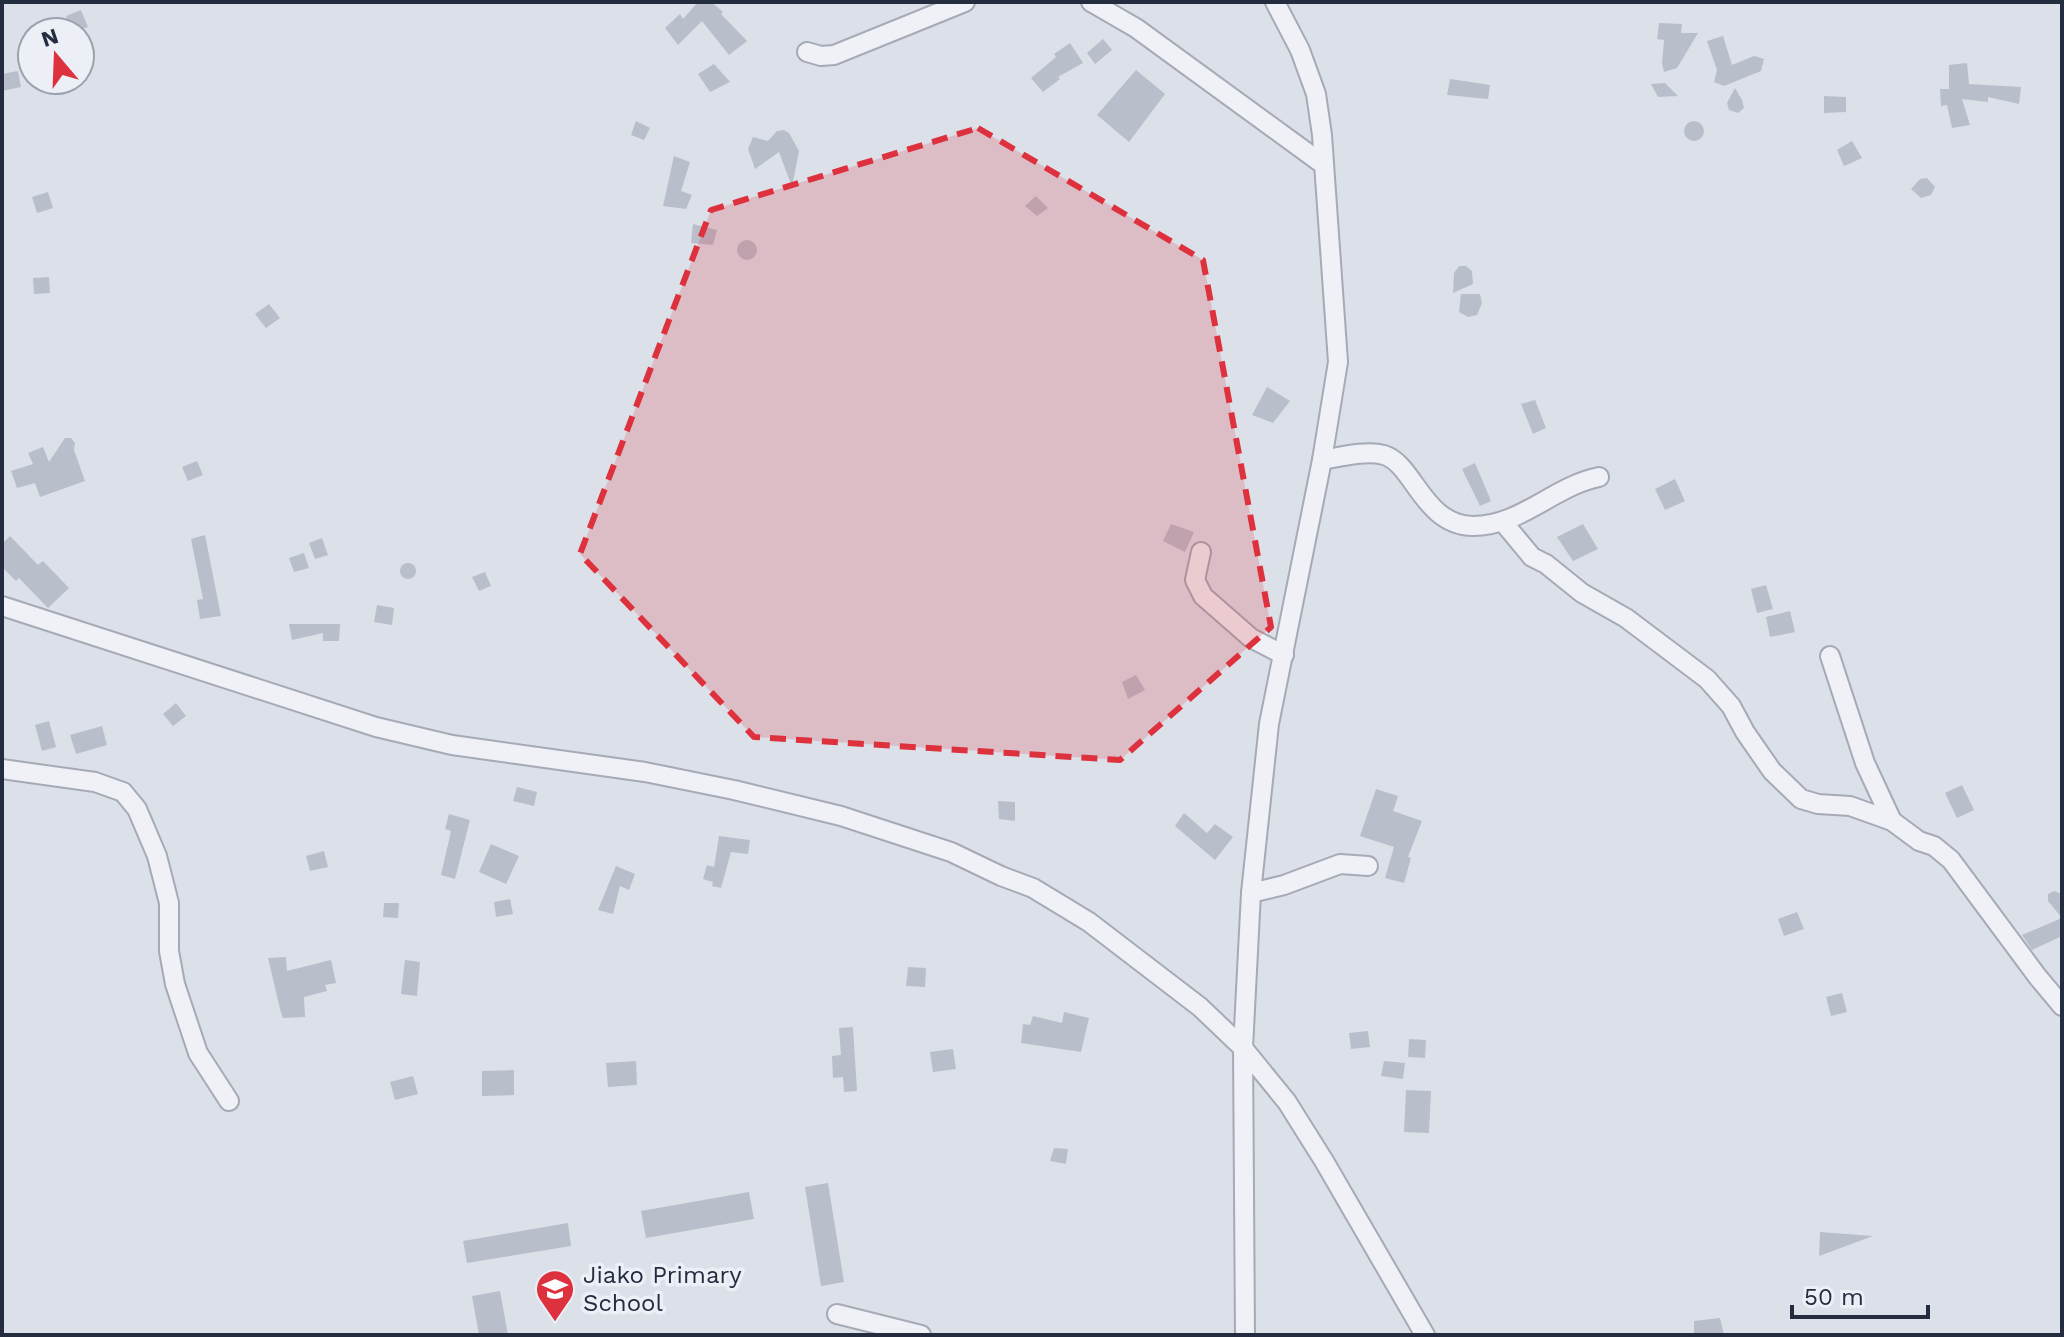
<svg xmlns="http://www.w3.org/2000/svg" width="2064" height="1337" font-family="'Work Sans',sans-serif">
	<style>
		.building { fill: #b9becb }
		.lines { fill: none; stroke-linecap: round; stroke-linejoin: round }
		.minor-casing { stroke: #a5aab6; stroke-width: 22 }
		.minor { stroke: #eff1f6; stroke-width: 18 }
		.marked { fill: #dd313d; fill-opacity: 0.2; stroke: #dd313d; stroke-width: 6; stroke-dasharray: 16 10; stroke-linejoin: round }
		.labels { text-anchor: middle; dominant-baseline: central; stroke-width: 7; stroke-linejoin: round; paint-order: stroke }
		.poi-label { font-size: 24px; fill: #242c40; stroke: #eceff6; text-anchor: start }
	</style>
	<rect width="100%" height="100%" fill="#dce0e8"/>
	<g class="building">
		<polygon points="698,2 711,2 723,12 721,14 747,41 729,55 702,21 678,45 665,28 680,14 683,19"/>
		<polygon points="81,10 88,27 72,32 66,16"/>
		<polygon points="1659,23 1682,24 1681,33 1698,33 1677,68 1664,72 1662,63 1664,40 1657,39"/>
		<polygon points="1723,36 1732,65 1754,56 1764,59 1761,71 1724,86 1714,82 1717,70 1707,41"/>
		<polygon points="1103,39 1112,50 1095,64 1087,53"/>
		<polygon points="1070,43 1083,63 1058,77 1060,79 1043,92 1031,78 1056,57 1054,54"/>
		<polygon points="1967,63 1969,84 2021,87 2019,104 1988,97 1988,102 1962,99 1970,125 1952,128 1947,105 1941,106 1940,89 1949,89 1949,65"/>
		<polygon points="714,64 730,82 710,92 698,74"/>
		<polygon points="1136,70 1165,94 1129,142 1097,115"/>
		<polygon points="18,71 21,87 2,91 2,74"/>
		<polygon points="1450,79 1490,85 1488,99 1447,95"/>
		<polygon points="1665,83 1678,96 1658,97 1651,84"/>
		<polygon points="1735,88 1742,100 1744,108 1738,113 1729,110 1727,103"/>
		<polygon points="1824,96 1846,97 1846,112 1824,113"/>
		<polygon points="636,121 650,128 644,140 631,135"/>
		<circle cx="1694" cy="131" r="10"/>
		<polygon points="784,130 789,133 799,151 792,187 779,152 755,169 748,149 753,137 768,141 777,131"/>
		<polygon points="1852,141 1862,158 1844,166 1837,150"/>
		<polygon points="674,156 690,162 681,191 692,195 686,209 663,206"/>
		<polygon points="1927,178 1935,187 1931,195 1921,198 1911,189 1920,179"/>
		<polygon points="48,192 53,208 37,213 32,197"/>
		<polygon points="1036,196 1048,208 1037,216 1025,206"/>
		<polygon points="693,224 717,230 713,245 691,243"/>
		<circle cx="747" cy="250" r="10"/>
		<polygon points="1459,266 1466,266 1472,271 1473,284 1453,293 1454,273"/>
		<polygon points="49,277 50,293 34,294 33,278"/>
		<polygon points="1461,294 1480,294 1482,303 1477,315 1468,317 1459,312"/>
		<polygon points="269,304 280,318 266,328 255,314"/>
		<polygon points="1267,387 1290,401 1273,423 1252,415"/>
		<polygon points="1535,400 1546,428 1533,434 1521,404"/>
		<polygon points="65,438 71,438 75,443 74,450 85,481 40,497 35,483 17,488 11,471 33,464 28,453 43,447 49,462"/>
		<polygon points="197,461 203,475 188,481 182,467"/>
		<polygon points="1475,463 1491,501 1480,506 1462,469"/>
		<polygon points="1675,479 1685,501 1665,510 1655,489"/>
		<polygon points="1171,524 1194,532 1185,552 1163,541"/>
		<polygon points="1583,524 1598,549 1573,561 1557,537"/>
		<polygon points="205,535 221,616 200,619 197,600 203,599 191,539"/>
		<polygon points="10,536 38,565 43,561 69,588 48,608 19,578 16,581 2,567 2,544"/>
		<polygon points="322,538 328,555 315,559 309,543"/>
		<polygon points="304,553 309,568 294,572 289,558"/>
		<circle cx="408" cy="571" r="8"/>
		<polygon points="485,572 491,586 479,591 472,577"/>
		<polygon points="1766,585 1773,609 1757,613 1751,589"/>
		<polygon points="377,605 394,608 392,625 374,622"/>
		<polygon points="1790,611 1795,632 1770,637 1766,617"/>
		<polygon points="289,624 340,624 339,641 323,641 323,633 292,640"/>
		<polygon points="1136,675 1145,690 1128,699 1122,682"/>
		<polygon points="176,703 186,716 173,726 163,714"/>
		<polygon points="49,721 56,747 42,751 35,725"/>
		<polygon points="102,726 107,745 76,754 70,735"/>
		<polygon points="1962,785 1974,810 1957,818 1945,793"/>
		<polygon points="517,787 537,792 534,806 513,801"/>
		<polygon points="1376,789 1398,796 1393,811 1422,821 1408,857 1411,858 1404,883 1385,878 1394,847 1360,836"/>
		<polygon points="998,801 1015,802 1015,821 999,819"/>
		<polygon points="1184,813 1207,833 1215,824 1233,837 1215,860 1175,826"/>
		<polygon points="449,814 470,820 455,879 441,875 451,831 445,829"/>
		<polygon points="719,836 750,840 748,854 731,852 721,888 712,886 713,882 703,879 707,865 714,867"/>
		<polygon points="491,844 519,856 506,884 479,872"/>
		<polygon points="324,851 328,867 310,871 306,856"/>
		<polygon points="616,866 635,874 629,890 620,886 613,914 598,910"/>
		<polygon points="2054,891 2062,894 2062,918 2048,901 2048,894"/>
		<polygon points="510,899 513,914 496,917 494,902"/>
		<polygon points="384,903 399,903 398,918 383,917"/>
		<polygon points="1797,912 1804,929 1784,936 1778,919"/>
		<polygon points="2062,918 2062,936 2032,950 2022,935"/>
		<polygon points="286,957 287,971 331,960 336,983 325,985 327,991 304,997 305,1017 283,1018 281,1013 268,958"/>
		<polygon points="405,960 420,962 417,996 401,994"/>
		<polygon points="908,967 926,968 925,987 906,986"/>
		<polygon points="1842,993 1847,1012 1831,1016 1826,997"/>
		<polygon points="1064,1012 1089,1018 1081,1052 1021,1043 1023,1024 1030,1025 1033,1016 1062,1023"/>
		<polygon points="853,1027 857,1091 844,1092 843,1077 833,1078 832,1056 841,1055 839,1028"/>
		<polygon points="1368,1031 1370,1047 1351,1049 1349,1033"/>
		<polygon points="1409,1039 1426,1040 1425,1058 1408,1057"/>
		<polygon points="953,1049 956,1069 933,1072 930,1052"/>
		<polygon points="636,1061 637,1085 608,1087 606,1063"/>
		<polygon points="1384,1061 1405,1063 1403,1079 1381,1076"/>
		<polygon points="514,1070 514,1095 482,1096 482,1071"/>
		<polygon points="413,1076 418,1094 395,1100 390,1082"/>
		<polygon points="1406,1090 1431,1091 1429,1133 1404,1132"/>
		<polygon points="1054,1148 1068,1149 1066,1164 1050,1161"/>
		<polygon points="828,1183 844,1282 821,1286 805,1187"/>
		<polygon points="749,1192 754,1219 646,1238 641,1211"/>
		<polygon points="568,1223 571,1246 467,1263 463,1241"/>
		<polygon points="1820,1232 1873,1236 1819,1256"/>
		<polygon points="500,1291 508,1335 479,1335 472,1296"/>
		<polygon points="1720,1318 1724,1335 1694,1335 1694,1321"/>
	</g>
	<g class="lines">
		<g class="minor-casing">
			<g id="minor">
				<polyline points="1091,2 1136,28 1324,165"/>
				<polyline points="807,52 821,56 834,55 965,2"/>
				<path d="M 1322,460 C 1340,457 1366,450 1384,455 C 1414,464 1423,525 1473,526 C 1521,526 1554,486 1599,477"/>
				<polyline points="1503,522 1532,557 1546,564 1582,593 1626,618 1707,679 1731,706 1745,732 1772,771 1801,799 1818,804 1850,806 1892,821 1919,841 1934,846 1951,860 2037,976 2062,1006"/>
				<polyline points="1201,552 1195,580 1203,596 1251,638 1284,655"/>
				<polyline points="2,606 376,727 452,745 645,772 734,790 841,816 951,852 1001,876 1033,888 1089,922 1200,1007 1243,1048 1287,1102 1324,1161 1425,1335"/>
				<polyline points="1830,656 1865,763 1892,821"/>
				<polyline points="2,769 95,782 123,792 137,809 157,856 169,903 169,951 175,984 198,1053 229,1101"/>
				<polyline points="1251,893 1284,885 1340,864 1368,866"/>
				<polyline points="837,1314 921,1335"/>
				<polyline points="1245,1335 1243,1048 1251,893 1269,724 1322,460 1338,362 1322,135 1316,94 1300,50 1275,2"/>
			</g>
		</g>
		<use href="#minor" class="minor"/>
	</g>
	<path class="marked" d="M 978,128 L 1203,260 L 1271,627 L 1120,760 L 754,737 L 580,554 L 711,210 Z"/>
	<defs>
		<g id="school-pin" transform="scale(2)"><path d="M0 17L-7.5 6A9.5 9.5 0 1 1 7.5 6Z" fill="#dd313d" stroke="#eceff6"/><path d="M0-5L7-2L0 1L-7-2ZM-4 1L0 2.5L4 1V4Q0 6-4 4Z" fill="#fff"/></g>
	</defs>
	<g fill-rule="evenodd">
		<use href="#school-pin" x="555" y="1289"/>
	</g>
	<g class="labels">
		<g class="poi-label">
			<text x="583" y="1275">Jiako Primary<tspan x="583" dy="28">School</tspan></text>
		</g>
	</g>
	<rect width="2064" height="1337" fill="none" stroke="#242c40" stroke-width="8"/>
	<g transform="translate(56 56) rotate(341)"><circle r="38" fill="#eceff6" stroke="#9ca1ad" stroke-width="2"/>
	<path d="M0-6L14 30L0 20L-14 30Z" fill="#dd313d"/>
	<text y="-12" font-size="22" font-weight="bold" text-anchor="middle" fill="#242c40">N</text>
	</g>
	<path d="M1792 1305v12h136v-12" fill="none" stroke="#242c40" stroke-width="4"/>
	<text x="1804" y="1305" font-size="24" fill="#242c40" stroke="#eceff6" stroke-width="6" paint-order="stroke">50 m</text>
</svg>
